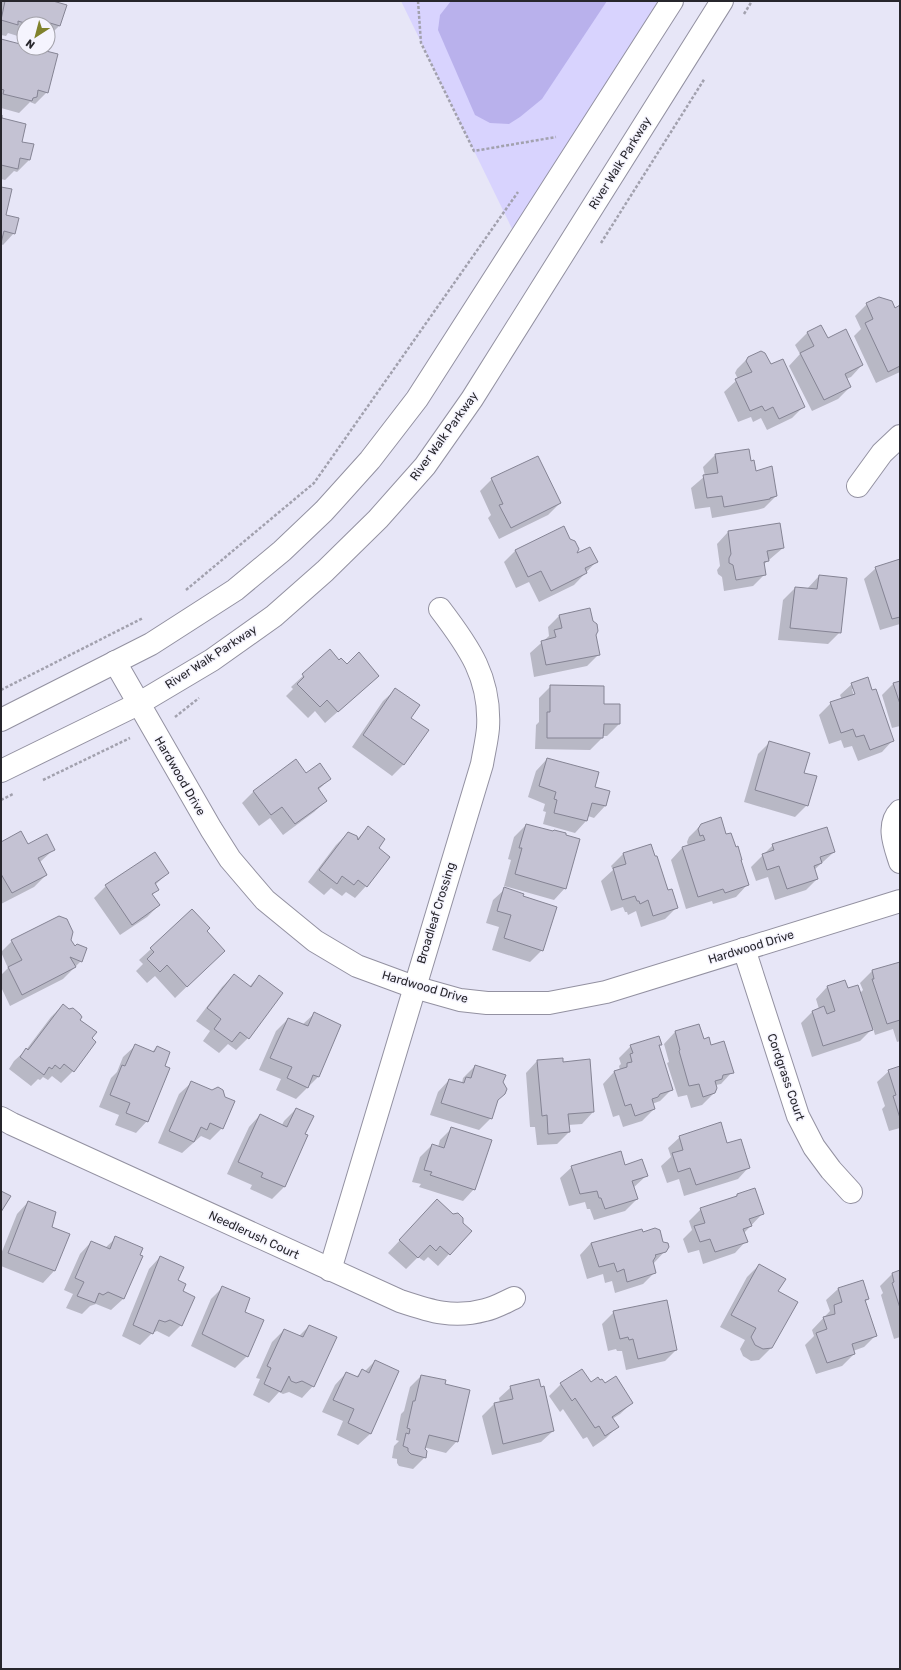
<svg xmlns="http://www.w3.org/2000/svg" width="901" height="1670" font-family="Rubik,sans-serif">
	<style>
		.green { fill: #d8d3fe }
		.water { fill: #b9b1ec }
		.shadow { fill: #0003; fill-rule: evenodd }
		.building { fill: #c4c2d3; stroke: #858494 }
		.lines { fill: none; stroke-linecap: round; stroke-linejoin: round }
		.minor-casing { stroke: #9391a1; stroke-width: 24 }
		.path { stroke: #a2a1ae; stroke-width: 2.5; stroke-dasharray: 3 2; stroke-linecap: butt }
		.minor { stroke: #fff; stroke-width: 22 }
		.labels { text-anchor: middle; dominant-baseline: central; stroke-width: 3; stroke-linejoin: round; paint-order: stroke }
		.street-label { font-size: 12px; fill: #27262c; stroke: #f5f4fe }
	</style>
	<rect width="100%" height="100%" fill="#e7e6f7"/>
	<polygon class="green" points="401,1 660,1 518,241"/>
	<polygon class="water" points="451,1 607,1 542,99 520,117 509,124 490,123 475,115 438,30 440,15"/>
	<g class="shadow">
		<polygon points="1,1 52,1 59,26 48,37 48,24 24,24 24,38 8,33 6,36 1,35"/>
		<polygon points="1,40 24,46 24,48 36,48 47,92 35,104 30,102 19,113 1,108"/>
		<polygon points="1,119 21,143 32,145 29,160 17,172 14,171 5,180 1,179"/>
		<polygon points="1,188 5,216 14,233 3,245 1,244"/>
		<polygon points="867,304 895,309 900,307 900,372 876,383 854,336 861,329 855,316"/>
		<polygon points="821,326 827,339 862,365 851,377 846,379 850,387 838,399 812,411 789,366 800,354 795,345 807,333"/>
		<polygon points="749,357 770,366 804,406 792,418 767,430 761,418 753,422 751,417 738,422 724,392 738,379 735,373 737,369"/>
		<polygon points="748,450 750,462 755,472 776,496 764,508 757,510 712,518 710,507 695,509 691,488 705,476 703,467 715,455"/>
		<polygon points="492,479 560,503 548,515 499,539 488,518 491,515 480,491"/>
		<polygon points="728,532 783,548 763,565 765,574 753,586 724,591 722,577 718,574 717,570 720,566 717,544"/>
		<polygon points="515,551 575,555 596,562 574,585 539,602 529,582 516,588 504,562"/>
		<polygon points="900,560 900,624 880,630 864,579 876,568"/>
		<polygon points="819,576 840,632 828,644 778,640 783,600 795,588 807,589"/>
		<polygon points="559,616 595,634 599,654 587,666 534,677 530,653 549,636 548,627"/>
		<polygon points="330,651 339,661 347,665 378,676 325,723 315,711 308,718 286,696 293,689 291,687"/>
		<polygon points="900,682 900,726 892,728 882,695 894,683"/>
		<path d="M 852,684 L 872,691 L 893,740 L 882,752 L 858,761 L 852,746 L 844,748 L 841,740 L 829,744 L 819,715 L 831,703 L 842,700 L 840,695 ZM 852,689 L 854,689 L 857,698 L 855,699 Z"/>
		<polygon points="551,686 603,705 619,724 607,736 602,736 602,738 590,750 535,749 536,725 539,722 539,698"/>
		<polygon points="395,690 410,718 427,730 403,765 392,776 352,747 383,701"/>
		<polygon points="769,743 803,773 807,805 795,817 744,802 758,754"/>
		<polygon points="547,759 594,788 609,792 605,806 594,818 588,816 586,821 575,833 543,824 546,812 543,811 545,804 528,797 536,771"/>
		<polygon points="306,774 330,779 318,790 326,801 314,812 283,835 270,818 259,826 242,803 254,791"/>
		<polygon points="526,825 565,888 554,900 504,886 511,860 508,859 514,837"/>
		<polygon points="701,825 725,835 740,861 747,885 736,897 713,904 712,901 686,909 671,860 682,848 688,846 687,842 689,837"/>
		<polygon points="368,828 377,848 366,886 355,898 346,892 342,896 331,888 324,895 308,882 336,845 348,833 357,839"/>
		<polygon points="1,843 53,850 39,863 46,875 34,887 1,904"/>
		<polygon points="773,845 834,852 814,870 817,879 806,890 775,900 768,877 756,881 751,867"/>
		<polygon points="650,846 667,891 677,907 665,919 641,927 636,911 628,915 627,912 625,912 623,907 611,911 601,881 613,870 611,866 623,854"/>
		<polygon points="168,873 155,885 158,889 152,895 159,905 147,917 120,935 94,898 106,886"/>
		<polygon points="505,889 522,897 542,950 530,962 492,950 499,927 486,923 493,900"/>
		<polygon points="205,932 212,962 175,998 155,976 147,983 136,971 143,964 139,960 151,949"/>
		<polygon points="70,940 81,961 63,979 10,1006 1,987 1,975 8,968 1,952 12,941"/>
		<polygon points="900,963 900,1041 897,1042 893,1029 875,1035 873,1028 860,1041 812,1057 801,1023 813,1011 819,1009 816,999 827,987 845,981 847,990 860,993 863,990 860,983 872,971"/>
		<polygon points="234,975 249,987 259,976 282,994 248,1038 236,1050 228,1044 219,1053 203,1041 210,1031 196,1021 222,987"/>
		<polygon points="63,1005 79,1020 73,1071 61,1083 52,1076 48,1080 43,1077 40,1080 38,1079 31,1086 9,1069 14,1061 26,1050 51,1017"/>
		<polygon points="314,1014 318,1077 296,1099 276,1090 281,1079 259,1070 276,1031 288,1019 302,1025"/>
		<polygon points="675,1032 711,1046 732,1072 721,1084 716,1085 714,1093 702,1105 691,1108 687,1095 678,1097 667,1063 669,1062 664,1044"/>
		<polygon points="661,1045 658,1047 672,1089 660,1101 652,1104 654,1109 642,1121 623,1127 619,1115 613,1117 603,1084 614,1072 620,1070 619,1066 621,1064 619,1058 631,1046"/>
		<polygon points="135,1046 151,1053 157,1047 147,1121 136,1133 115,1125 119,1115 99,1107 111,1078 117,1072 123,1057"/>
		<polygon points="537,1061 562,1063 593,1112 582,1124 568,1125 569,1132 557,1144 537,1145 535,1127 530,1127 526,1073"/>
		<polygon points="475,1066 496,1101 491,1118 479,1130 430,1115 438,1092 449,1080 462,1083 463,1078"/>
		<polygon points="900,1067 900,1128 889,1131 882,1109 885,1106 877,1082 889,1071"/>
		<polygon points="191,1083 222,1128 210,1140 201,1136 182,1153 158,1143 179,1094"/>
		<polygon points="296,1109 304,1135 307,1136 284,1187 272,1199 250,1189 252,1185 227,1174 249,1127 260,1115 282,1125 284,1121"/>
		<polygon points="452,1128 474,1189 463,1201 419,1187 421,1184 412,1182 420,1157 432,1145 438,1147 440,1140"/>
		<polygon points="680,1137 727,1144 749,1167 738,1179 684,1196 679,1179 667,1183 661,1166 671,1157 668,1148"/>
		<polygon points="624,1166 646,1176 633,1188 637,1199 625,1211 594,1220 590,1209 587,1209 585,1202 569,1206 560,1178 572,1167"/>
		<polygon points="737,1195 763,1213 744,1233 746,1241 735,1253 703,1264 699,1250 688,1253 683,1239 692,1230 689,1221 701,1209 734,1198"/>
		<polygon points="28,1202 50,1227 69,1235 54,1271 43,1283 1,1266 1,1254 17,1214"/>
		<polygon points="426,1212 449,1254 438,1266 428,1257 424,1261 418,1257 406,1269 388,1253"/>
		<polygon points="643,1233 665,1251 653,1264 655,1272 643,1284 615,1293 612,1281 605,1283 603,1274 587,1279 580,1255 591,1243"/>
		<polygon points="116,1238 123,1299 111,1310 96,1304 90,1306 82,1314 66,1308 73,1294 64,1290 80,1254 91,1242 105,1248"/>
		<polygon points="160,1257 177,1281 182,1292 181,1325 169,1337 157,1331 152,1333 140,1345 122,1336 149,1269"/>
		<polygon points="759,1265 777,1291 771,1348 759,1360 751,1361 743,1356 740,1349 745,1340 720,1327 747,1277"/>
		<polygon points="900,1271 900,1337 894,1339 881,1295 883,1293 880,1286 892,1274"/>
		<polygon points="862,1281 868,1299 865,1302 876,1335 864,1347 853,1351 854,1354 842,1366 816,1374 805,1345 814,1336 812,1330 830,1311 826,1300 838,1289"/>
		<polygon points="223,1287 244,1312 247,1356 235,1368 191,1346 211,1299"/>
		<polygon points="614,1312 676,1350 665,1361 626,1370 622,1351 617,1351 616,1349 608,1351 602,1324"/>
		<polygon points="309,1326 313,1386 302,1398 289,1392 283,1394 279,1392 269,1403 253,1395 260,1379 256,1378 272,1342 284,1330 299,1336"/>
		<polygon points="375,1361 398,1371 370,1434 358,1445 337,1435 343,1421 322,1412 335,1385 346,1373 356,1377 362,1371 364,1372"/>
		<polygon points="421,1376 457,1441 446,1453 423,1447 425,1457 413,1469 399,1466 397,1463 397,1459 392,1458 394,1446 399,1441 396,1440 401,1414 404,1411 410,1387"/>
		<polygon points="590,1383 605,1384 632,1403 620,1414 612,1419 617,1427 606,1438 593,1447 587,1437 583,1439 563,1409 560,1412 549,1396 561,1384"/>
		<polygon points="511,1387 553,1431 541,1442 492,1455 482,1416 494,1404 500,1403 499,1398"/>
	</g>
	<g class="building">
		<polygon points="5,1 53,1 67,5 60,26 50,23 48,30 48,24 28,24 18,21 18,25 1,20"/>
		<polygon points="1,39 24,45 24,48 40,48 42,50 58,54 48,93 38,90 37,97 33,98 32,101 3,94 4,90 1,89"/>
		<polygon points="1,115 2,115 2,118 26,124 22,142 34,144 30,160 20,158 18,169 1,165"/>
		<polygon points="1,187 12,189 6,215 19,218 15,234 4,231 1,243"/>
		<polygon points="879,297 892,301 895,308 900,305 900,366 888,372 865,323 873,319 866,303"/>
		<polygon points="821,325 828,338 846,329 863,365 845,374 851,387 824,400 800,353 814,346 807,332"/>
		<polygon points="761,351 765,353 771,364 783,359 805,407 779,419 773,407 765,411 762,406 750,411 735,379 752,372 746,361 748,357"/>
		<polygon points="749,449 751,461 754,460 756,471 772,466 777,496 770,498 770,499 724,507 722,496 707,498 703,475 718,473 715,454"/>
		<polygon points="538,456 561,503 511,528 499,505 503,504 491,478"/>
		<polygon points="780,523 784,548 767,551 769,561 764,562 766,575 736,580 733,565 729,563 729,558 731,554 728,531"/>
		<polygon points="564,526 570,539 575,541 579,549 577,553 590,547 598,562 585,568 587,573 551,591 541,571 528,577 515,550"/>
		<polygon points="900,559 900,617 892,619 875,567"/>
		<polygon points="819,575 847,578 841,633 790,628 795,587 817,589"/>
		<polygon points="590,608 593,621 597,624 598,631 596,635 600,655 546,665 541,641 556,637 554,630 562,628 559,615"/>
		<polygon points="330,649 339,660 341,658 347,664 359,652 379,676 338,712 327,700 320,707 297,684 304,677 302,674"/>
		<polygon points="868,677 872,690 876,689 894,741 870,750 864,735 856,737 853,729 841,733 830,702 855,694 851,683"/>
		<polygon points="900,681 900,704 893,683"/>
		<polygon points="550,685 604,686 604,704 620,704 620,724 604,724 603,738 547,738 547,712 550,712"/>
		<polygon points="395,688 420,705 411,718 429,730 404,765 363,735"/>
		<polygon points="769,741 810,753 804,773 817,776 808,806 755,790"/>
		<polygon points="547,758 599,772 595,787 610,791 606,806 592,803 587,821 554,813 557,800 554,799 556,792 539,786"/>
		<polygon points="296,759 306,773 320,763 331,779 318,788 327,801 295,824 282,807 271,815 253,791"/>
		<polygon points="721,817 726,834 731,833 736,847 738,846 742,860 741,860 749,885 725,893 723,889 698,897 682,847 705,840 703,835 700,836 698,829 701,824"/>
		<polygon points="526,824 553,831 554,830 566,833 566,835 580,839 566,889 515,874 522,848 519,848"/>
		<polygon points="368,826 385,839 379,848 390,857 367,887 358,880 354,885 342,876 337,884 319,870 348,832 357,836 358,840"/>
		<polygon points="827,827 835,852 820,857 822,863 814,866 818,879 787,889 779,866 767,870 762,854 774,850 772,844"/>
		<polygon points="21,831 28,844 47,834 55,850 38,858 47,875 12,893 1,874 1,842"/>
		<polygon points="651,844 655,856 657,856 668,890 672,889 678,908 653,916 648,900 640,904 639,901 637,901 635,896 622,900 613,868 626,864 623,853"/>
		<polygon points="155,852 169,873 155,883 159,890 152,894 160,905 132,925 105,885"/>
		<polygon points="504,887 524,894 523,896 557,907 543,951 504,938 511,915 497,911"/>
		<polygon points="192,909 210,928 207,931 225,951 187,987 167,965 160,972 147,959 154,952 150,948"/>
		<polygon points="59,916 67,919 73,932 71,940 75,946 77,944 87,948 82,962 70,957 76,967 22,995 8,967 22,960 11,940"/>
		<polygon points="900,962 900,1020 887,1024 872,979 874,979 872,970"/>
		<polygon points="234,974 251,987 259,975 283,993 249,1039 240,1032 232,1042 214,1029 221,1019 207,1008"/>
		<polygon points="845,980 848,988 858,985 873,1030 823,1046 812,1011 824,1006 827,1014 835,1011 827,986"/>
		<polygon points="63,1004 69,1009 73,1008 80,1014 82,1017 80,1020 97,1032 92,1038 96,1042 74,1072 64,1064 60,1069 55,1065 52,1069 49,1067 44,1075 20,1057 26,1048 28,1050"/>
		<polygon points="314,1012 341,1025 319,1077 313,1075 308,1088 287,1078 292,1067 270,1058 288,1018 308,1026"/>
		<polygon points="699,1024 704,1039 709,1037 711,1045 724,1041 734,1073 723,1075 722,1079 715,1081 717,1088 715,1093 703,1097 699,1084 689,1086 679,1051 680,1050 675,1031"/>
		<polygon points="659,1036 662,1045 659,1045 673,1090 660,1094 658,1097 652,1099 655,1109 635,1116 631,1104 625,1106 614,1071 627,1067 627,1063 632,1062 630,1054 633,1053 630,1045"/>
		<polygon points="135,1044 154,1052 157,1046 170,1052 165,1066 170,1068 148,1122 126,1113 130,1103 110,1095 122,1065 125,1066"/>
		<polygon points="563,1058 563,1062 590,1059 594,1112 568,1114 570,1132 548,1134 547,1115 542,1116 537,1060"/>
		<polygon points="475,1065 506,1075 503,1082 507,1089 505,1094 498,1100 492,1119 441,1103 449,1079 464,1083 466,1077 471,1078"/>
		<polygon points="900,1066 900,1118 893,1096 896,1095 888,1070"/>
		<polygon points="191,1081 212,1090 218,1087 223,1090 225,1097 235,1101 223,1129 210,1123 207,1130 201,1127 194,1142 169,1131"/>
		<polygon points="296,1108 314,1116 305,1134 308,1135 285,1187 261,1177 263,1173 238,1162 260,1114 287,1127"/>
		<polygon points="721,1122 727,1143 741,1139 750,1168 696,1185 690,1168 678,1172 672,1153 683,1150 679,1136"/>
		<polygon points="451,1127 492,1140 475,1190 430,1175 432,1172 424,1170 432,1144 444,1148"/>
		<polygon points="621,1151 625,1165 642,1159 648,1176 632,1181 638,1199 605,1209 601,1198 599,1198 597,1191 580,1194 571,1166"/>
		<polygon points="755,1188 764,1214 749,1219 752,1226 743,1229 748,1242 715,1252 710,1239 700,1242 694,1226 705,1223 700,1208 737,1196 737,1194"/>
		<polygon points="1,1191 11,1196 1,1212"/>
		<polygon points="437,1199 453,1214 458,1213 463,1218 463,1223 472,1231 450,1255 440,1246 436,1251 430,1245 418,1258 399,1240"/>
		<polygon points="28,1201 56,1212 52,1227 70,1234 55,1271 8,1253"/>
		<polygon points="655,1228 660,1230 663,1242 668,1243 669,1247 666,1252 655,1255 656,1256 653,1261 656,1273 627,1282 624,1269 617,1272 614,1263 599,1267 591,1243 642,1229 643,1232"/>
		<polygon points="115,1236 143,1248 140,1255 143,1256 124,1299 108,1292 103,1295 99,1293 95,1303 77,1296 84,1282 75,1278 91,1241 110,1249"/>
		<polygon points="160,1256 184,1267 178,1280 186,1284 183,1291 195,1297 182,1326 170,1320 165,1322 159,1320 153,1334 133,1325"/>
		<polygon points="759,1264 786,1279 778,1291 798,1302 772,1348 763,1349 755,1345 751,1337 756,1328 731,1315"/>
		<polygon points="900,1270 900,1308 892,1283 894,1282 892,1273"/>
		<polygon points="863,1280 869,1299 865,1300 877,1336 852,1344 855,1354 827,1363 816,1333 827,1329 823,1317 835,1314 834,1305 842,1302 838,1288"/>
		<polygon points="222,1286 250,1298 245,1312 264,1320 248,1357 202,1334"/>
		<polygon points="667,1300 677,1350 638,1359 633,1339 629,1340 628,1337 620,1339 613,1311"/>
		<polygon points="309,1325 337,1337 314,1387 302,1381 296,1383 291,1381 289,1376 281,1392 264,1384 271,1368 267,1366 284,1329 303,1337"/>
		<polygon points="375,1360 399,1371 371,1434 348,1423 354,1409 333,1400 346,1372 358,1377 362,1369 369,1373"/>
		<polygon points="582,1369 591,1382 598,1377 600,1380 602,1379 605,1383 616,1376 633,1403 612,1417 619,1427 605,1436 599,1426 595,1428 575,1398 572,1401 560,1383"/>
		<polygon points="421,1375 446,1380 445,1384 470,1390 458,1442 429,1435 425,1449 427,1451 426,1458 411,1454 408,1451 408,1448 403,1446 406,1433 409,1434 410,1429 407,1428 413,1401 415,1401"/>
		<polygon points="539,1379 541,1387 544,1386 554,1431 503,1444 494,1403 513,1399 510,1386"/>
	</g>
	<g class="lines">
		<g class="minor-casing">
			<g id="minor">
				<polyline points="858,486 882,453 900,436"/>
				<polyline points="115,662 211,829 230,859 265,900 315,941 357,966 414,987 460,1000 487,1003 549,1003 606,992 900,901"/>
				<polyline points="1,720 151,644 235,590 282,551 324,511 370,460 417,399 672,1"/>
				<polyline points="1,771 138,704 212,660 274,616 325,571 378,519 425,466 472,399 722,1"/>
				<path d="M 900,811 C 886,825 895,846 900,862"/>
				<polyline points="744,949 798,1116 814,1147 831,1170 851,1192"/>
				<path d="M 1,1118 L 12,1124 L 400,1301 C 430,1311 453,1319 485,1310 C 495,1308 505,1302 514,1298"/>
				<path d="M 330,1270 L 482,764 C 484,752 487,740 488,728 C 491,678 469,647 440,609"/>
			</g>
		</g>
		<g class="path">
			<polyline points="418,1 421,43 474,151 556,137"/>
			<polyline points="744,14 752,1"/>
			<polyline points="601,243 705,78"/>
			<polyline points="186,590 314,483 518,192"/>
			<polyline points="1,690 143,618"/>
			<polyline points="175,717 199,698"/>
			<polyline points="43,780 130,738"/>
			<polyline points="1,800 13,794"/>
		</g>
		<use href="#minor" class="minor"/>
	</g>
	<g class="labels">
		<g class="street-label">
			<text transform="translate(620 163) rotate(-58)">River Walk Parkway</text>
			<text transform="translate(444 436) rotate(-54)">River Walk Parkway</text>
			<text transform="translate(211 657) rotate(-33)">River Walk Parkway</text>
			<text transform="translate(180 776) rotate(60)">Hardwood Drive</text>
			<text transform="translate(436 913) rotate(-73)">Broadleaf Crossing</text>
			<text transform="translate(751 947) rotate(-17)">Hardwood Drive</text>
			<text transform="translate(425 987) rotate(16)">Hardwood Drive</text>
			<text transform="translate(786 1077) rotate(71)">Cordgrass Court</text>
			<text transform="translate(254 1235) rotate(25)">Needlerush Court</text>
		</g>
	</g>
	<rect width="901" height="1670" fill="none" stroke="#27262c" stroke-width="4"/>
	<g transform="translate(36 36) rotate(216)"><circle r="19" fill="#f5f4fe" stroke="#a3a2aa"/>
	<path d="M0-3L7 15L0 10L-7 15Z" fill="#80822c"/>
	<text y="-6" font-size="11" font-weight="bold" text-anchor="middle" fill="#27262c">N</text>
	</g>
</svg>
